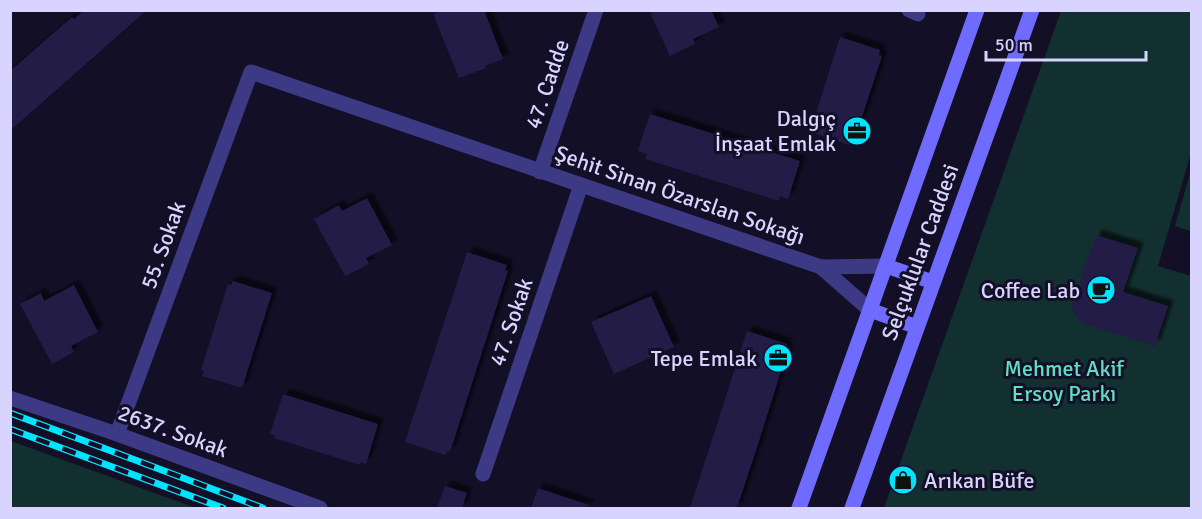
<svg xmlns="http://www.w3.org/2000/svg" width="1202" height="519" font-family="Signika,sans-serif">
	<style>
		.green { fill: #12302f }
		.building { fill: #241b47; filter: url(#shadow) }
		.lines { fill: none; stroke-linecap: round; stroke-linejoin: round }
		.minor { stroke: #3d3a85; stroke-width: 15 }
		.tertiary { stroke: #3d3a85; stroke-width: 15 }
		.secondary { stroke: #6f6bff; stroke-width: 15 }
		.rail-casing { stroke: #00e5ff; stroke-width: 7 }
		.rail { stroke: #130f26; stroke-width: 4.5; stroke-dasharray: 14; stroke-linecap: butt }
		.labels { text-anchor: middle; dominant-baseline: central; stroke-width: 6; stroke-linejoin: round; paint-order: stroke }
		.street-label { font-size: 22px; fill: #d9d4ff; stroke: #130f26 }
		.poi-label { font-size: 22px; fill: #d9d4ff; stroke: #130f26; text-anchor: end }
		.park-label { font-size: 22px; fill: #5fe0c0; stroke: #130f26 }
	</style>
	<defs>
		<filter id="shadow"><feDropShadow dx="5.5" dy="-5.5" stdDeviation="1.5" flood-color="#0009"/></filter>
	</defs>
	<rect width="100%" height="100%" fill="#130f26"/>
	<g class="green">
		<polygon points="1061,11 1191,11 1191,153 1158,266 1191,276 1191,508 884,508"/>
		<polygon points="1191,170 1192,231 1191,231 1175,226"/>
		<polygon points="10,441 11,441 196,508 11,508"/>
	</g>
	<g class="building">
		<polygon points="84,10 147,10 10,131 10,71 72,17 74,19"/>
		<polygon points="442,10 484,10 503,59 485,66 486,68 459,78 433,14"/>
		<polygon points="649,10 711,10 719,27 693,39 695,44 670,56"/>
		<polygon points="840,37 880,50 879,55 882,56 854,141 851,140 849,145 810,132"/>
		<polygon points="650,114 800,161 788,199 780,196 779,201 645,159 647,154 638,151"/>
		<polygon points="367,198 392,245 366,258 369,264 345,276 314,219 339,205 342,211"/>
		<polygon points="1096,235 1138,248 1123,292 1168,306 1155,346 1088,325 1080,321 1075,315 1072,307 1074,298"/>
		<polygon points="467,252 507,265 505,270 508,271 450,452 447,451 445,455 405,442"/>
		<polygon points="233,281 272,293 242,388 202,376 204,371 201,370 228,284 231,285"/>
		<polygon points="74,285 98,332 71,346 74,352 52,364 20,304 41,293 44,301"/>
		<polygon points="651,296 674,347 614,374 591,322"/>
		<polygon points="747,331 787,344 785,348 788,349 758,444 737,508 690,508"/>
		<polygon points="283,394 378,424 366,464 361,462 360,465 274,438 275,435 270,434"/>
		<polygon points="445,486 467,493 462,508 437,508"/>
		<polygon points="538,488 589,505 588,508 531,508"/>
	</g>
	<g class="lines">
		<g class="minor">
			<polyline points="909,10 918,14"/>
			<polyline points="870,310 821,267 886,266"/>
			<polyline points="10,398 117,434 320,508"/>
			<polyline points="117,434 251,72 821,267"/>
			<polyline points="483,474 581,185"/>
		</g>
		<polyline class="tertiary" points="540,172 596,10"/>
		<g class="secondary">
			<polyline points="886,266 933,282"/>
			<polyline points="870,310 917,327"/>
			<polyline points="799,508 977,10"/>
			<polyline points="852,508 1032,10"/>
		</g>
		<g class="rail-casing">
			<g id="rail">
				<polyline points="10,413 263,508"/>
				<polyline points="10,429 223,508"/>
			</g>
		</g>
		<use href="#rail" class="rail"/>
	</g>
	<defs>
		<g id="office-disc" transform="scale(1.5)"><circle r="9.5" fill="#00e5ff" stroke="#130f26"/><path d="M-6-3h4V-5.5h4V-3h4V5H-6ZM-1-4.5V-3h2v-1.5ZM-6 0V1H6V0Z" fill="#111"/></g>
		<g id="cafe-disc" transform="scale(1.5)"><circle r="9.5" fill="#00e5ff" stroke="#130f26"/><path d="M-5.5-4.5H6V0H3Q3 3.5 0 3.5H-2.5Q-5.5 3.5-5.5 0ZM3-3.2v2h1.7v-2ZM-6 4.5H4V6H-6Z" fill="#111"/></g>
		<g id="shop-disc" transform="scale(1.5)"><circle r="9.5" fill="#00e5ff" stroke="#130f26"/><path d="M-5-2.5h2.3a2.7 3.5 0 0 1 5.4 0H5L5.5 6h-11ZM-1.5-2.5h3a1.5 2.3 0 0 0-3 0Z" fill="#111"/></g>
	</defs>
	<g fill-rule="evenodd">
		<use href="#office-disc" x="857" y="131"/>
		<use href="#cafe-disc" x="1101" y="290"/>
		<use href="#office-disc" x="778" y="358"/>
		<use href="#shop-disc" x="903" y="480"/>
	</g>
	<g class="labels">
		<g class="street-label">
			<text transform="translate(547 84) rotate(-71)">47. Cadde</text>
			<text transform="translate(680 195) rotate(19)">Şehit Sinan Özarslan Sokağı</text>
			<text transform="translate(163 245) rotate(-70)">55. Sokak</text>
			<text transform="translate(920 252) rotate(-70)">Selçuklular Caddesi</text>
			<text transform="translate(511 322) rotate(-71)">47. Sokak</text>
			<text transform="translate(173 431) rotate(20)">2637. Sokak</text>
		</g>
		<g class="poi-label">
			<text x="836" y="118">Dalgıç<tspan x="836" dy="25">İnşaat Emlak</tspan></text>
			<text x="1080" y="290">Coffee Lab</text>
			<text x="757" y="358">Tepe Emlak</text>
			<text x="924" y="480" text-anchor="start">Arıkan Büfe</text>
		</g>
		<g class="park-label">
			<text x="1064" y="368">Mehmet Akif<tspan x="1064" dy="25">Ersoy Parkı</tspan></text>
		</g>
	</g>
	<rect width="1202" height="519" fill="none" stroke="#d9d4ff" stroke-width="24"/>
	<path d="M986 51v9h160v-9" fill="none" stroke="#d9d4ff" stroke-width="3"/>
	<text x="995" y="51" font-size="18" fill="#d9d4ff" stroke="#130f26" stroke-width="4.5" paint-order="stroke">50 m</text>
</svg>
